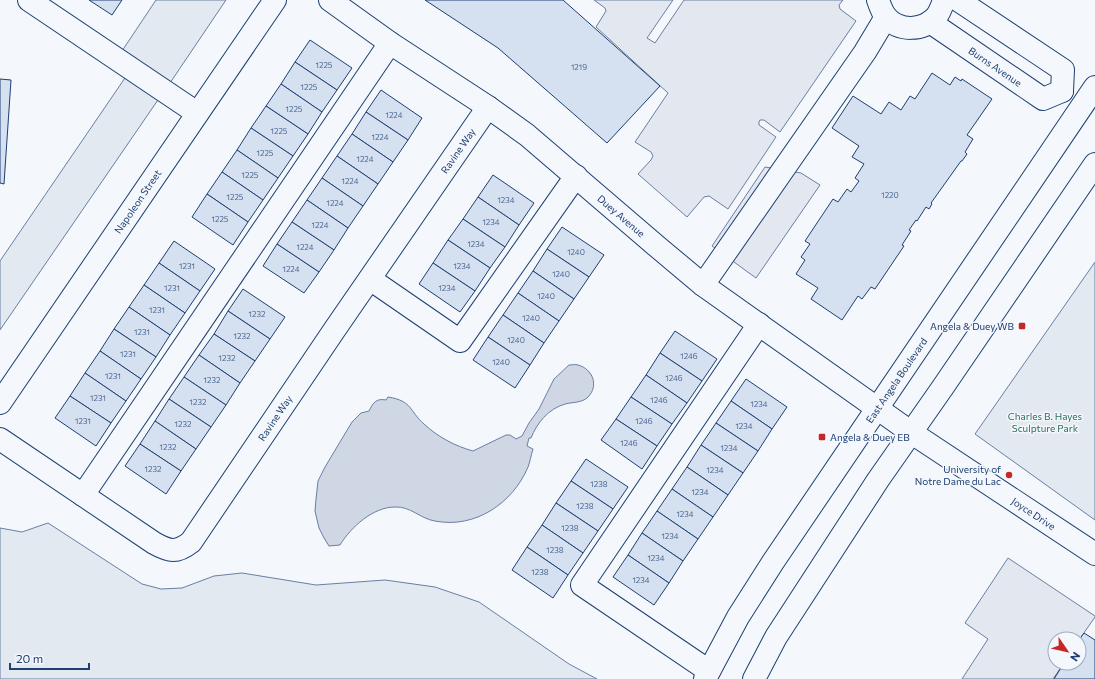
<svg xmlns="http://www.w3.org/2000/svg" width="1095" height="679" font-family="Commissioner,sans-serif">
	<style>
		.green { fill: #e3e9f0; stroke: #687fa3 }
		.parking { fill: #e3e8f0; stroke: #687fa3 }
		.water { fill: #cfd7e4; stroke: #687fa3 }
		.building { fill: #d5e0f0; stroke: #1d3f73 }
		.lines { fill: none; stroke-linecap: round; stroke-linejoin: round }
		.minor-casing { stroke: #1d3f73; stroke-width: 24 }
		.major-casing { stroke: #1d3f73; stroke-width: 24 }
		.minor { stroke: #f4f7fb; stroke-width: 22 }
		.major { stroke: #f4f7fb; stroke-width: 22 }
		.poi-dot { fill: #c62828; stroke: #f4f7fb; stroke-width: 1.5 }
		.labels { text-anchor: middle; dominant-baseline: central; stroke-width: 3; stroke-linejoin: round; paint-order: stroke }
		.number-label { font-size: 8px; fill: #4b6792 }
		.street-label { font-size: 10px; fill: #1d3f73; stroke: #f4f7fb }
		.poi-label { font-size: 10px; fill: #1d3f73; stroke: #f4f7fb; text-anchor: end }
		.park-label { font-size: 10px; fill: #2c6c60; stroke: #f4f7fb }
	</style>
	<rect width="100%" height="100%" fill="#f4f7fb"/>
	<g class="green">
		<polygon points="156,0 226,0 170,83 122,51"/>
		<polygon points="127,75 160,97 0,330 0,261"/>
		<polygon points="1095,262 1095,520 975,434"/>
		<polygon points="48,523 142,584 161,589 182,588 214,576 242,573 316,585 385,580 435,587 479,602 569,664 597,679 0,679 0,528 22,532"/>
	</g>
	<g class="parking">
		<polygon points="594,0 673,0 647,38 655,43 684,0 843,0 839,5 840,9 856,21 780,132 764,120 760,120 759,122 759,125 776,137 728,209 709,196 704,197 687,217 638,174 651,160 653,156 651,152 635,142 668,93 596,27 606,11 605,8"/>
		<polygon points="765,167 801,173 820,185 756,278 712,246"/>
		<polygon points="1008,558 1095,616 1095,617 1079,640 1079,639 1055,639 1055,663 1064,663 1053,679 962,679 988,639 965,623"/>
	</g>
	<path class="water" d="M 569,365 C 572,365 575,364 578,365 C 593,369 599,386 588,397 C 582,403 573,402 565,404 C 548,409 537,423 531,438 L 529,438 L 527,446 L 533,449 C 531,455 530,462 528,467 C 513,503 475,529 435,521 C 421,519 410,506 395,507 C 373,507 351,527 340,545 L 329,546 L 324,538 L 319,528 L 315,511 L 316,499 L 318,481 L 325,467 L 352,422 L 361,413 L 369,411 C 373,403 376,398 386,400 L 388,397 C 413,401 409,411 424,424 C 438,437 455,446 473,451 L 506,435 L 510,435 L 516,439 L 522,436 L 529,423 L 539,409 L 554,379 Z"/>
	<g class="building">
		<polygon points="89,0 122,0 112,15"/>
		<polygon points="425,0 563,0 660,86 607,143 498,48"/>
		<polygon points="310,40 352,68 337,90 295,62"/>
		<polygon points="295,62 337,90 322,112 281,84"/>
		<polygon points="932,73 950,85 955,77 961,81 962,79 992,99 967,135 973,139 965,152 967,154 962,161 961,161 931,203 932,204 929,209 926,207 917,221 916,220 909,230 911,231 902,245 904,246 875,289 871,287 862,299 858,296 842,320 811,299 818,288 796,274 805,260 801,257 810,244 805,241 833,199 838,202 847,189 851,192 859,181 855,178 864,164 852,157 859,146 832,128 853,96 881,114 889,102 901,110 910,96 915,99"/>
		<polygon points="0,79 11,80 4,184 0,183"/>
		<polygon points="281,84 322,112 308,134 266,106"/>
		<polygon points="381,90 422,118 408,140 366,112"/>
		<polygon points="266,106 308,134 293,156 251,128"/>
		<polygon points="366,112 408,140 393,162 352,134"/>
		<polygon points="251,128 293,156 278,178 237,150"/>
		<polygon points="352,134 393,162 378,184 337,156"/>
		<polygon points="237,150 278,178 263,200 222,172"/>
		<polygon points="337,156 378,184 363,206 322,178"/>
		<polygon points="222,172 263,200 248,222 207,194"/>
		<polygon points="493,175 534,203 519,225 478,197"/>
		<polygon points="322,178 363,206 348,228 307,200"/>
		<polygon points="207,194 248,222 233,245 192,217"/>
		<polygon points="478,197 519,225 505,247 463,219"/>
		<polygon points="307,200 348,228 334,250 292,222"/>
		<polygon points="463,219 505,247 490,268 448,240"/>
		<polygon points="292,222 334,250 319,272 277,244"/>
		<polygon points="562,227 604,255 589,277 547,249"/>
		<polygon points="448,240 490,268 475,291 433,263"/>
		<polygon points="174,241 215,269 200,291 159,263"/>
		<polygon points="277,244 319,272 304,293 263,266"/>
		<polygon points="547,249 589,277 574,299 533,271"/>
		<polygon points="159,263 200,291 185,313 144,285"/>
		<polygon points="433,263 475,291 460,312 419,284"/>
		<polygon points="533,271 574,299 559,321 518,293"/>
		<polygon points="144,285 185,313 170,335 129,307"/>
		<polygon points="243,289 285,317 270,339 228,311"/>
		<polygon points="518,293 559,321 544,343 503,315"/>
		<polygon points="129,307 170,335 156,357 114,329"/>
		<polygon points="228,311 270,339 255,361 214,334"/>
		<polygon points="503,315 544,343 530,365 488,337"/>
		<polygon points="114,329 156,357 141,379 100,351"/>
		<polygon points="675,331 717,359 702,381 660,353"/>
		<polygon points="214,334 255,361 240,383 199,355"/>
		<polygon points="488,337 530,365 515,388 473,360"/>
		<polygon points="100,351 141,379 126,401 85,373"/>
		<polygon points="660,353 702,381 687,403 646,375"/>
		<polygon points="199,355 240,383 226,405 184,377"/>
		<polygon points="85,373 126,401 111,423 70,396"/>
		<polygon points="646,375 687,403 672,424 631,397"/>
		<polygon points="184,377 226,405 211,427 169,399"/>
		<polygon points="746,379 787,407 772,429 731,401"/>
		<polygon points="70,396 111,423 96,446 55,418"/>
		<polygon points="631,397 672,424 657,446 616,419"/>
		<polygon points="169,399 211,427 196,449 155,421"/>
		<polygon points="731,401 772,429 758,451 716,423"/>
		<polygon points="616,419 657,446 642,469 601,440"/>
		<polygon points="155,421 196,449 181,471 140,444"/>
		<polygon points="716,423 758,451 743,473 701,445"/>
		<polygon points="140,444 181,471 166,494 125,466"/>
		<polygon points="701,445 743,473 728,495 687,467"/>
		<polygon points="586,459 628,487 613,509 571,481"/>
		<polygon points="687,467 728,495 713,517 672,489"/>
		<polygon points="571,481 613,509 598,531 556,503"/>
		<polygon points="672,489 713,517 698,539 657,511"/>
		<polygon points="556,503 598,531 583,553 542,525"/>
		<polygon points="657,511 698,539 683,561 642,533"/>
		<polygon points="542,525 583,553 568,575 527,547"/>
		<polygon points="642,533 683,561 669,583 628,555"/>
		<polygon points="527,547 568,575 553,598 512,570"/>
		<polygon points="628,555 669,583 654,605 613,577"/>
		<polygon points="1084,633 1095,640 1095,679 1054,679 1064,663 1079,663 1079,640"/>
	</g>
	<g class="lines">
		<g class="minor-casing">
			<g id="minor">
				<polyline points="29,0 197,113"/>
				<path id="s1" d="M 330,0 L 390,43 L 488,107 L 527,135 L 660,249 L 703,285 L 912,433 L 1095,554"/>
				<path d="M 878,0 C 880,6 882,12 886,17 C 899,32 923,31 936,17 C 940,12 942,6 944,0"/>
				<polyline points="958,0 1063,70 1062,91"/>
				<path id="s2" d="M 930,22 L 1043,99 L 1062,91"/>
				<polyline points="370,279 460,341 576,176"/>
				<polyline points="703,285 865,52 886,17"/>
				<path id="s3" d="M 0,403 L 275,0"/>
				<path id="s4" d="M 0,439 L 154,543 C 170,552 177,553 191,542 L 335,329 L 488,107"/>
				<polyline points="83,495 390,43"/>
				<polyline points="709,671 582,585 759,324"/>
			</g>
		</g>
		<g class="major-casing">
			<g id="major">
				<path id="s5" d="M 705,679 L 738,617 L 773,562 L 1095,87"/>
				<polyline points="754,679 776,637 878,480 943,387 1095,164"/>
			</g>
		</g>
		<use href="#minor" class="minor"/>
		<use href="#major" class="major"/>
	</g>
	<g class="poi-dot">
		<rect x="1018" y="322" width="8" height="8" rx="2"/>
		<rect x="818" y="433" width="8" height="8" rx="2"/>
		<circle cx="1009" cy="475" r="4"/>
	</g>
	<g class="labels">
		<g class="number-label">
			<text x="324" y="65">1225</text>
			<text x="579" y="67">1219</text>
			<text x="309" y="87">1225</text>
			<text x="294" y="109">1225</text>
			<text x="394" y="115">1224</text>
			<text x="279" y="131">1225</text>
			<text x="380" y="137">1224</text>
			<text x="265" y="153">1225</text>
			<text x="365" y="159">1224</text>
			<text x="250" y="175">1225</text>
			<text x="350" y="181">1224</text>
			<text x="890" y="195">1220</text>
			<text x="235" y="197">1225</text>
			<text x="506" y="200">1234</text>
			<text x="335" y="203">1224</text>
			<text x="220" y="219">1225</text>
			<text x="491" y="222">1234</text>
			<text x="320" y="225">1224</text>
			<text x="476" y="244">1234</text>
			<text x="305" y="247">1224</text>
			<text x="576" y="252">1240</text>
			<text x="187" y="266">1231</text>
			<text x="462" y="266">1234</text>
			<text x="291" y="269">1224</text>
			<text x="561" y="274">1240</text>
			<text x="172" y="288">1231</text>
			<text x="447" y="288">1234</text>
			<text x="546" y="296">1240</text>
			<text x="157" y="310">1231</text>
			<text x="257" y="314">1232</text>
			<text x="531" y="318">1240</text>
			<text x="142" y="332">1231</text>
			<text x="242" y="336">1232</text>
			<text x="516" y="340">1240</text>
			<text x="128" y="354">1231</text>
			<text x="689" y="356">1246</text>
			<text x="227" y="358">1232</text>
			<text x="501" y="362">1240</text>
			<text x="113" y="376">1231</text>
			<text x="674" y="378">1246</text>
			<text x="212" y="380">1232</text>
			<text x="98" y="398">1231</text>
			<text x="659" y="400">1246</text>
			<text x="198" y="402">1232</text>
			<text x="759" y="404">1234</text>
			<text x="83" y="421">1231</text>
			<text x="644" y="421">1246</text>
			<text x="183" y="424">1232</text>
			<text x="744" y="426">1234</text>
			<text x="629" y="443">1246</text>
			<text x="168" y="447">1232</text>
			<text x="729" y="448">1234</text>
			<text x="153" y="469">1232</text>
			<text x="715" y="470">1234</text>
			<text x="599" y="484">1238</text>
			<text x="700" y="492">1234</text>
			<text x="585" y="506">1238</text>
			<text x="685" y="514">1234</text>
			<text x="570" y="528">1238</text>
			<text x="670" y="536">1234</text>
			<text x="555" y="550">1238</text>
			<text x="656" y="558">1234</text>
			<text x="540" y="572">1238</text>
			<text x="641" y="580">1234</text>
		</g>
		<g class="street-label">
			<text stroke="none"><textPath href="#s2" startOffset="79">Burns Avenue</textPath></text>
			<text stroke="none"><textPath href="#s4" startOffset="700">Ravine Way</textPath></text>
			<text stroke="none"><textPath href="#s3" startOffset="244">Napoleon Street</textPath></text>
			<text stroke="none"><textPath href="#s1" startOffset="363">Duey Avenue</textPath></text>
			<text stroke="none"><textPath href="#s5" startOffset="355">East Angela Boulevard</textPath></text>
			<text stroke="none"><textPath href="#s4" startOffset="376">Ravine Way</textPath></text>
			<text stroke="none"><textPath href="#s1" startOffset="872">Joyce Drive</textPath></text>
		</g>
		<g class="poi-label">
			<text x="1014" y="326">Angela &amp; Duey WB</text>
			<text x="830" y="437" text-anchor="start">Angela &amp; Duey EB</text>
			<text x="1001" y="469">University of<tspan x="1001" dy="12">Notre Dame du Lac</tspan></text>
		</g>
		<g class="park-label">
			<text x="1045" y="416">Charles B. Hayes<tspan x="1045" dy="12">Sculpture Park</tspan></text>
		</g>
	</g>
	<g transform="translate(1067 651) rotate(124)"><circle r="19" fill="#f4f7fb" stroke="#9eadc5"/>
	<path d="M0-3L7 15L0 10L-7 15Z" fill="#c62828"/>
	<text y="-6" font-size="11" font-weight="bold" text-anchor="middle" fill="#1d3f73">N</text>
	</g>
	<path d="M10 663v6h79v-6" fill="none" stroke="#1d3f73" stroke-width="2"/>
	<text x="16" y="663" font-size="12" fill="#1d3f73" stroke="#f4f7fb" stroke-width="3" paint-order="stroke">20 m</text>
</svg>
